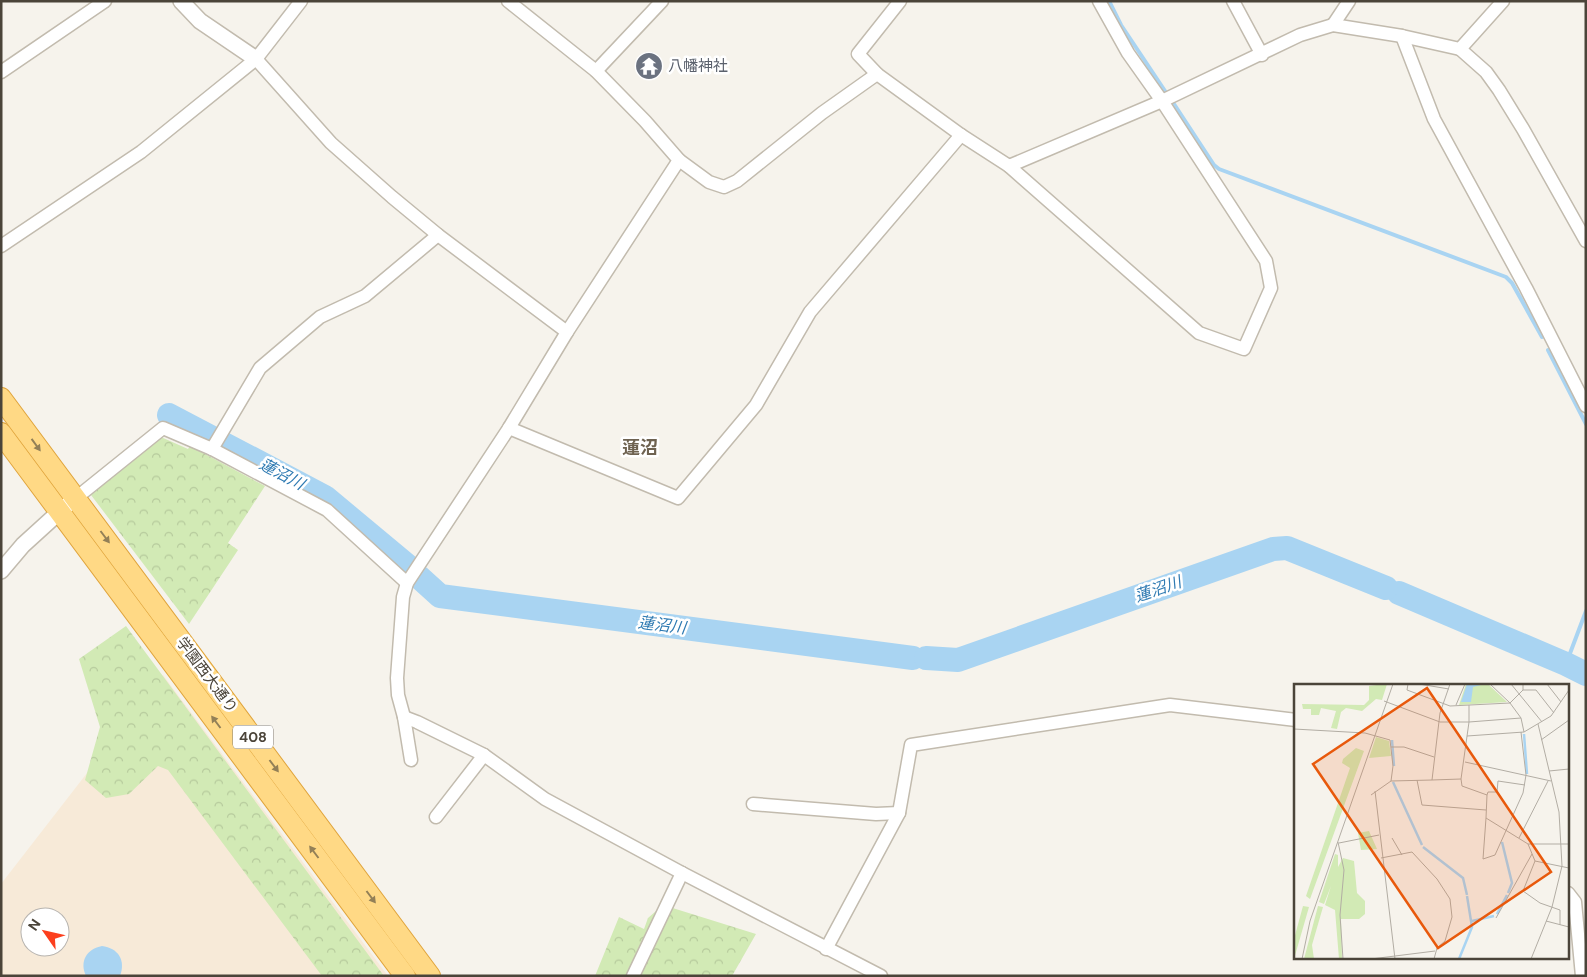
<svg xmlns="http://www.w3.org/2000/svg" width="1587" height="977" font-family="'DM Sans','Noto Sans JP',sans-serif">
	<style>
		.commercial { fill: #f7ead8; fill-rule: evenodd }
		.forest { fill: url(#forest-crowns) }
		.water { fill: #a9d4f2 }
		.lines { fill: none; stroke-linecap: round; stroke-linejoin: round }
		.stream { stroke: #a9d4f2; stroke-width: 4 }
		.river { stroke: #a9d4f2; stroke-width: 24 }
		.minor-casing { stroke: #c2bbae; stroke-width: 15 }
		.tertiary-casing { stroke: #c2bbae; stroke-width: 18 }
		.trunk-casing { stroke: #e0a43c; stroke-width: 22 }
		.minor { stroke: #fff; stroke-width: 12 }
		.tertiary { stroke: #fff; stroke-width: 15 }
		.trunk { stroke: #ffd985; stroke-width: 20 }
		.oneway { fill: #938057 }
		.labels { text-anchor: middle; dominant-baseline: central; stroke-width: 5; stroke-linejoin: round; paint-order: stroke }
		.shield { fill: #fff; stroke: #817c74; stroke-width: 1 }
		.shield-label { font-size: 14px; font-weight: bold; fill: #4b4439 }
		.worship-label { font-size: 15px; fill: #5b616d; stroke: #fff; text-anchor: start }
		.street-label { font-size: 15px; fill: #4b4439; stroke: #fff }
		.water-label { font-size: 16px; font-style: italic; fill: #2e7ab2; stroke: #fff }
		.quarter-label { font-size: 18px; font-weight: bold; fill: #6e6250; stroke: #fff }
		.inset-river { fill: none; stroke: #a9d4f2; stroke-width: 2.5 }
		.inset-road { fill: none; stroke: #b2ada4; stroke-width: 1 }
		.view { fill: #e8590c; fill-opacity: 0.15; stroke: #e8590c; stroke-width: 2.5 }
		.inset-edge { fill: none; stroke: #4b4439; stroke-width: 2.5 }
	</style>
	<defs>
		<pattern id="forest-crowns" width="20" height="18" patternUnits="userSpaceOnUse" patternTransform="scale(1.25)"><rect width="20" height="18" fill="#d2eab5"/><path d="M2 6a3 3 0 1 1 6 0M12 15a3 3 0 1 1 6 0" fill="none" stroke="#b6ca9c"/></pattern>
	</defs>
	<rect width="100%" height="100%" fill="#f6f3ec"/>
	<path class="commercial" d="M 163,675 L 388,976 L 1,976 L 1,884 ZM 30,917 L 60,917 L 60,947 L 30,947 Z"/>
	<g class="forest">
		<polygon points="161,437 188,449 190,446 265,486 228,543 238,550 189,624 91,495"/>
		<polygon points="126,626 384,976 322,976 168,770 158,766 129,794 106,798 85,780 100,727 79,659"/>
		<polygon points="663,905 756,934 732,976 595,976 619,917 644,929 648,918"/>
	</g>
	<path class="water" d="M 102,946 C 118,948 126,960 120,976 L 86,976 C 79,961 87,949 102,946 Z"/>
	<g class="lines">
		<g class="stream">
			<polyline points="1109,1 1121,25 1165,91"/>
			<polyline points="1174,104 1214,165 1219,169 1506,277 1512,283 1542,337"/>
			<polyline points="1548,350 1586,424"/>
			<polyline points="1566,664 1586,611"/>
		</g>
		<g class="river">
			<polyline points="169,415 325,497 409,567"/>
			<polyline points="419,577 440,596 913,658"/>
			<polyline points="1399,593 1566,664 1586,674"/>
			<polyline points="926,658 958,660 1273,549 1287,548 1386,588"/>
		</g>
		<g class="minor-casing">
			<g id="minor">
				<polyline points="508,1 596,71 645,121 679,160 567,332"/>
				<polyline points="1233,1 1262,55"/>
				<polyline points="1333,25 1349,1"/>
				<polyline points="1402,36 1434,119 1526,288 1586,406"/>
				<polyline points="1460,49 1486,72 1499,90 1523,129 1586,241"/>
				<polyline points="256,59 331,143 392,197 438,235 567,332 509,428 407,583 403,597 397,678 398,695 404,717 411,760"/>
				<polyline points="596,71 662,1"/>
				<polyline points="1,72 105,1"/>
				<polyline points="877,74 858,54 900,1"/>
				<polyline points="679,160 709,182 724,187 737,181 822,113 877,74 961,135 1009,166 1162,101 1300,35 1333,25 1402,36 1460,49 1503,1"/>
				<polyline points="1009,166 1199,333 1244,349 1271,288 1266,261 1162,101 1128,53 1099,1"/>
				<polyline points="1,246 141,152 256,59 301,1"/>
				<polyline points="509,428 678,498 756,405 810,312 961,135"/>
				<polyline points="212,449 260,368 320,317 365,296 438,235"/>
				<polyline points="76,498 163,428 212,449 327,510 407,583"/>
				<polyline points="404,717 417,722 484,755 545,799 682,873 881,976"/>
				<polyline points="753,804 876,814 899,813"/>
				<polyline points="436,817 484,755"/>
				<polyline points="1568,893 1575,902 1582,976"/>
				<polyline points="826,949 899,813 911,745 1170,705 1296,720"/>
				<polyline points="633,976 682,873"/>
			</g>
		</g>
		<g class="tertiary-casing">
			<g id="tertiary">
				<polyline points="181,1 200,21 256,59"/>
				<polyline points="1,571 23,545 67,505"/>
			</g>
		</g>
		<g class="trunk-casing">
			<g id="trunk">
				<polyline points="1,398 430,976"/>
				<polyline points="1,433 405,976"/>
			</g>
		</g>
		<use href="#minor" class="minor"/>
		<use href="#tertiary" class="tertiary"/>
		<use href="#trunk" class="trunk"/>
	</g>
	<defs><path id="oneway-solid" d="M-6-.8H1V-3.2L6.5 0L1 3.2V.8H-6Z" transform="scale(1.25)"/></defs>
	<g class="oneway">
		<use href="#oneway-solid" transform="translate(36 445) rotate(54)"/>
		<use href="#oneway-solid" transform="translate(105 537) rotate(53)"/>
		<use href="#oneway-solid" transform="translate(216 722) rotate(-127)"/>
		<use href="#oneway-solid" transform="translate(274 766) rotate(53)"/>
		<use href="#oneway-solid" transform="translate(314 852) rotate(-127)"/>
		<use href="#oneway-solid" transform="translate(371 897) rotate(53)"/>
	</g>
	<defs>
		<g id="temple-disc" transform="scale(1.4375)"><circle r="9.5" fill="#6b7280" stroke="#fff"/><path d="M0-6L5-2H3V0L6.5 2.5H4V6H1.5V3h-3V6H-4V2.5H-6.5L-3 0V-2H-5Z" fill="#fff"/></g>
	</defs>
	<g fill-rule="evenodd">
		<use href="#temple-disc" x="649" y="66"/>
	</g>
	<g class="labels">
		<rect class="shield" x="233" y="725.5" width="40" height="23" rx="4"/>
		<g class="shield-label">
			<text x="253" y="737">408</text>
		</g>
		<g class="worship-label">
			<text x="668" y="66">八幡神社</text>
		</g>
		<g class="street-label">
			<text transform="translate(207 675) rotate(53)">学園西大通り</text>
		</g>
		<g class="water-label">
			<text transform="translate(282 474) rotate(28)">蓮沼川</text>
			<text transform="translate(1158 589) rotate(-19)">蓮沼川</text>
			<text transform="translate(662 625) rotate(7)">蓮沼川</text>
		</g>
		<g class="quarter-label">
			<text x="640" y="448">蓮沼</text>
		</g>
	</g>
	<g transform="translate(1294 684)">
		<rect width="275" height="275" fill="#f6f3ec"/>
		<path d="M 90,0 L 93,0 L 88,16 L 82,15 L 68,27 L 52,24 L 47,28 L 43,45 L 37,44 L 42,27 L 27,24 L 25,31 L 17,31 L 17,25 L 9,25 L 8,20 L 70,21 L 75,16 L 75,2 ZM 172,0 L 194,0 L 213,18 L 165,21 ZM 82,53 L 95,57 L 97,72 L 75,74 ZM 62,64 L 70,67 L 16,215 L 12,212 L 56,84 L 48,79 L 49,75 ZM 75,147 L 83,165 L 67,166 L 64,149 ZM 41,170 L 44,171 L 44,183 L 49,174 L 60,177 L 63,209 L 71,217 L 71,230 L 65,235 L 47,235 L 48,275 L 45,275 L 41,226 L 31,221 L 37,202 L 30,220 L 25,218 ZM 9,222 L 15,223 L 0,275 L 0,255 ZM 24,222 L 29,223 L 18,261 L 20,275 L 10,275 Z" fill="#d2eab5"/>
		<path d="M 173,0 L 191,0 L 179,3 L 177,18 L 167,18 Z" fill="#a9d4f2"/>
		<path class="inset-river" d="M 230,50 L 233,90M 98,56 L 100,82M 99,98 L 128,161M 208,158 L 218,199 L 214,209M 129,163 L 169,194 L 173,211M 203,230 L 213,211M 178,237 L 200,232M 165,275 L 178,243 L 173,212"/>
		<path class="inset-road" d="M 114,0 L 113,6 L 156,22 L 216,19 L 227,34 L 230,48M 125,0 L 155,5M 196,0 L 216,19 L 229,6 L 229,0M 217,0 L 248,38M 253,0 L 267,18M 229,6 L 242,6 L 260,29M 90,17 L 146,38 L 175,38 L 167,95 L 138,96M 162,21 L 171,0M 175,21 L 175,38 L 227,34M 0,45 L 71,49 L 96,56 L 99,82 L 97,97M 173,52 L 230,48 L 257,32 L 275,6M 247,56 L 275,36M 97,63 L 110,63 L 140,73M 171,78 L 257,97M 255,87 L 275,85M 167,95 L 168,102 L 193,111 L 192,134 L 234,160 L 241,177 L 275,184M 123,96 L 128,121 L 192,126M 81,107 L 101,275M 77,111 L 97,97 L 138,96 L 146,29 L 156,0M 193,111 L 194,108 L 203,108 L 204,97 L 231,101M 192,134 L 189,175 L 201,171 L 229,109 L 232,91 L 227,48M 98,154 L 108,171M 225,154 L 254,97M 44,158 L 50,186 L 46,231 L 49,275M 45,159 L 85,151M 234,160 L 275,160M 87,174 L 118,168 L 143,195 L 156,215 L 158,233 L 151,257 L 143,264 L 140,275M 241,177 L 229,207 L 246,219 L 266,226 L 266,241M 202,234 L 238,170M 252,237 L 275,243M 8,275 L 16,237 L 99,0M 77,275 L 141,267M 237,275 L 258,223 L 268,182 L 265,128 L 244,40"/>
		<path class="view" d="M 133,4 L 257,188 L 144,264 L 19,80 Z"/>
		<rect width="275" height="275" class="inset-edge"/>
	</g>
	<rect width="1587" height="977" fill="none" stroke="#4b4439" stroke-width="5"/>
	<g transform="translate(45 932) rotate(304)"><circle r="24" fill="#ffffff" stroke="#b7b4b0"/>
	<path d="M0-4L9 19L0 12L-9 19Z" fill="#fc3f1d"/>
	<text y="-8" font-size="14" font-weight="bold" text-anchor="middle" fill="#4b4439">N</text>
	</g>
</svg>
